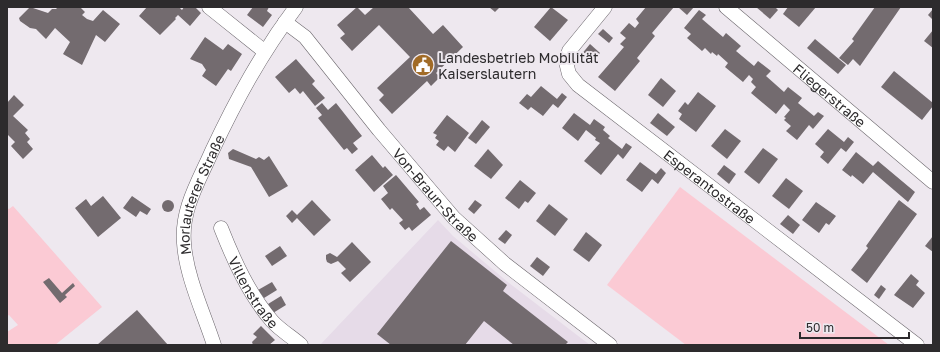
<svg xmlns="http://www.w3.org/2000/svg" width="940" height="352" font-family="'Golos Text',sans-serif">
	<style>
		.built { fill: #e6dbe8 }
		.green { fill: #fbcad4 }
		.building { fill: #736b6f }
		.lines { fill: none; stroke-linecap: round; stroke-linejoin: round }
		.minor-casing { stroke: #6a656b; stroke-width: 15 }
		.minor { stroke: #fff; stroke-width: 14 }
		.labels { text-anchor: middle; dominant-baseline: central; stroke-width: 4; stroke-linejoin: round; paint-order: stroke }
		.poi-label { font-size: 14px; fill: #2d2b2d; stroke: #eee8ef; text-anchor: start }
		.street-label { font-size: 14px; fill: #2d2b2d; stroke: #eee8ef }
	</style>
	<rect width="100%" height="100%" fill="#eee8ef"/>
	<polygon class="built" points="438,220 453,236 509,283 590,345 320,345"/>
	<g class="green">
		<polygon points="680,187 889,345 686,345 607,285"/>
		<polygon points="13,206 102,307 55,345 7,345 7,332 18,325 9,315 7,316 7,208 9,209"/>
	</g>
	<g class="building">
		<polygon points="30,7 48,13 52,9 56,9 58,7 80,7 85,12 82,15 87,19 93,21 103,10 120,24 105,42 96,35 82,65 63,54 70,42 55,28 46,39 36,29 30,28 20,21 19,18"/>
		<polygon points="147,7 179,7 182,10 184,7 195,7 201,13 190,26 178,15 175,18 176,19 160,35 139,16"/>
		<polygon points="253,7 269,7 267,11 272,15 263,27 247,15"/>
		<polygon points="357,7 365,15 374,7 408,7 433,34 443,25 463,47 436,73 440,77 431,86 427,81 392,114 379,100 384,95 377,88 410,57 379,25 352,51 340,38 345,34 337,25"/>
		<polygon points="489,7 500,7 495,12"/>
		<polygon points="551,7 568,20 550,41 534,27"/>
		<polygon points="646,7 674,7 652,33 655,36 637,58 640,61 615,91 598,77 624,47 620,44 626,38 620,33 629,23 635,28 639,23 636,19"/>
		<polygon points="678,7 694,7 687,15"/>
		<polygon points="756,7 775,7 778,10 770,19"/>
		<polygon points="788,7 816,7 799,27 783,14"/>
		<polygon points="875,7 901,7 860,66 853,59 848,65 839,58 854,41 852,39"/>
		<polygon points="933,9 933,20 928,15"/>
		<polygon points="699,10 706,15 702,19 723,37 726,33 741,46 736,51 754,66 758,61 771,71 766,76 784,92 788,87 802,98 798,103 814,116 818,112 824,116 813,129 809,125 797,140 786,131 791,126 784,120 786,118 784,117 790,110 784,104 776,114 751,93 756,87 751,82 753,79 749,75 743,82 725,67 728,63 718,54 717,56 712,52 711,54 705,48 702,51 687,38 691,34 684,28"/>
		<polygon points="603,29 613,38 609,43 598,34"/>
		<polygon points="933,30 933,48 924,41"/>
		<polygon points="205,37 223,50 228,44 242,54 231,71 228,69 216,86 202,76 206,70 202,64 190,59"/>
		<polygon points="815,39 846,65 838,74 807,48"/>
		<polygon points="590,44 600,53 592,64 581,55"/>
		<polygon points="296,59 315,81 312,84 325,98 315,106 303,91 300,94 295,88 289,93 275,77"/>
		<polygon points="894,71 933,103 933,106 922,120 881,87"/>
		<polygon points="661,78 676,91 663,107 648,95"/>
		<polygon points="541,86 557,99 562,93 567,97 558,108 553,104 543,116 531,107 528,110 519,103 527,94 531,97"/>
		<polygon points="698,92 716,106 696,132 679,119 682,114 678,111 685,102 688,105"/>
		<polygon points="14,95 24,105 13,116 28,130 25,133 30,139 27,142 33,149 23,159 11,146 15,142 7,134 7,103"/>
		<polygon points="322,103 328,110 336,103 362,136 353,143 358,149 352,154 347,148 344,150 318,118 322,115 316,108"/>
		<polygon points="574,113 590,125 594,119 605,127 603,130 610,136 608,138 622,149 626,143 632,147 623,159 618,154 601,175 584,161 600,143 595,140 596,138 586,130 578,141 562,128"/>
		<polygon points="658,113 675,127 667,136 650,123"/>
		<polygon points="447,115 469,133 455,152 448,146 444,151 436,145 439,141 435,138 437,135 433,133"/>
		<polygon points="482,120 490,127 476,144 468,138"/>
		<polygon points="725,129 741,141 727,159 711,146"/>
		<polygon points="828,129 844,142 848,137 854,142 846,152 841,148 828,164 820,157 824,152 815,144"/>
		<polygon points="763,148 778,159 759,184 744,172"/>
		<polygon points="233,149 256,159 259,157 264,160 269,156 288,186 269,197 251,167 229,159 228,153"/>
		<polygon points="488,149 503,165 491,179 474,166"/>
		<polygon points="856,152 873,166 878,161 915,192 908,202 873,172 863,184 852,175 851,177 842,170"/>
		<polygon points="372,155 383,168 385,166 393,175 374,192 355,170"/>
		<polygon points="640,162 656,174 661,168 666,173 658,184 652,179 642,192 626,180"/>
		<polygon points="724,165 736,174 729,184 717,174"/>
		<polygon points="396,175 419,202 416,204 420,210 424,207 431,215 412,231 409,227 405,230 399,223 403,220 392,208 390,210 381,199 388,193 383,186"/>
		<polygon points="786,178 803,191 789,209 772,196"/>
		<polygon points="520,180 536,193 528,203 525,201 519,209 505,198"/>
		<polygon points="103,196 121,218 98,237 75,208 86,199 91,206"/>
		<polygon points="132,196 151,209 147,215 140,211 136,217 123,208"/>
		<circle cx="168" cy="206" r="6"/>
		<polygon points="312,200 331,220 314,236 297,218 292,223 286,216 292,210 297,215"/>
		<polygon points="475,200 482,205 474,214 468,209"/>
		<polygon points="899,200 917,214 867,283 851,270 868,248 866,246"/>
		<polygon points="816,202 836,216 829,225 826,223 819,233 802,220"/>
		<polygon points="549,204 568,219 555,236 536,221"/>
		<polygon points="788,215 800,225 793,234 780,224"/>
		<polygon points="506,230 512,235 505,244 498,239"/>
		<polygon points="586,232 602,245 589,262 573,250"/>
		<polygon points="933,236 933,252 925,246"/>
		<polygon points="451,241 507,285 503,291 568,342 565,345 514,345 484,321 465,345 391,345 377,334"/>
		<polygon points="352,242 371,262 350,282 341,273 346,269 338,261 331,264 327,262 326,259 326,255 330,253 337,257"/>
		<polygon points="280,246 287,256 272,266 265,256"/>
		<polygon points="537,257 550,267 543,276 530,266"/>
		<polygon points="911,274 919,281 916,285 925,293 913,308 894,295"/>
		<polygon points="49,278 62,293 73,283 75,286 65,295 67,297 60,303 43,282"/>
		<polygon points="272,282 277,290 264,298 258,290"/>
		<polygon points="881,285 886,289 879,299 874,295"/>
		<polygon points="281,296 286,305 273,313 268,304"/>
		<polygon points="137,310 168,345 97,345"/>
		<polygon points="261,326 275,340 269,345 253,345 252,342 257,337 253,334"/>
	</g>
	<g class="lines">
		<g class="minor-casing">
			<g id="minor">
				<polyline points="209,7 264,51"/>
				<path id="s1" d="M 605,7 L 569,51 L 566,62 L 569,74 L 578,85 L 917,345"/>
				<path id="s2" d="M 726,7 L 933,182"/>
				<path id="s3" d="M 285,22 L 305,37 L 379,130 L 454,218 L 505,264 L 610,345"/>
				<path id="s4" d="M 221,228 C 234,261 249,294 272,321 C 280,330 292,337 301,345"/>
				<path id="s5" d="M 214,345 C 204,314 186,276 184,243 C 181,209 199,181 212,151 C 237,98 261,54 296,7"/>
			</g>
		</g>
		<use href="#minor" class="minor"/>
	</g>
	<defs>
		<g id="civic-disc" transform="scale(1.15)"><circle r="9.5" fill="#a16b26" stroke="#eee8ef"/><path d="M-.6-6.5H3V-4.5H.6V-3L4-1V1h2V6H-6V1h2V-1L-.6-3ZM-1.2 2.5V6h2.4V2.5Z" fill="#fff"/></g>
	</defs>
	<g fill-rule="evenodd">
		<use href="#civic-disc" x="423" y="65"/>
	</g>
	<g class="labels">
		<g class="poi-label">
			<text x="438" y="57">Landesbetrieb Mobilität<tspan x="438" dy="16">Kaiserslautern</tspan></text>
		</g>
		<g class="street-label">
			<text stroke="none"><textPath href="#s2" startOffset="136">Fliegerstraße</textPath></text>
			<text stroke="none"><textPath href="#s1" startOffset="261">Esperantostraße</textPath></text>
			<text stroke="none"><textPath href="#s5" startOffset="158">Morlauterer Straße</textPath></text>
			<text stroke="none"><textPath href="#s3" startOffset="230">Von-Braun-Straße</textPath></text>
			<text stroke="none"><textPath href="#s4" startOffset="72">Villenstraße</textPath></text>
		</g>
	</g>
	<rect width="940" height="352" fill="none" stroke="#2d2b2d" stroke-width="16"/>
	<path d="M800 332v6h109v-6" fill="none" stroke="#2d2b2d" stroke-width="2"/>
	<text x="806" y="332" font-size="12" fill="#2d2b2d" stroke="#eee8ef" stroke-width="3" paint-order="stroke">50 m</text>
</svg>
